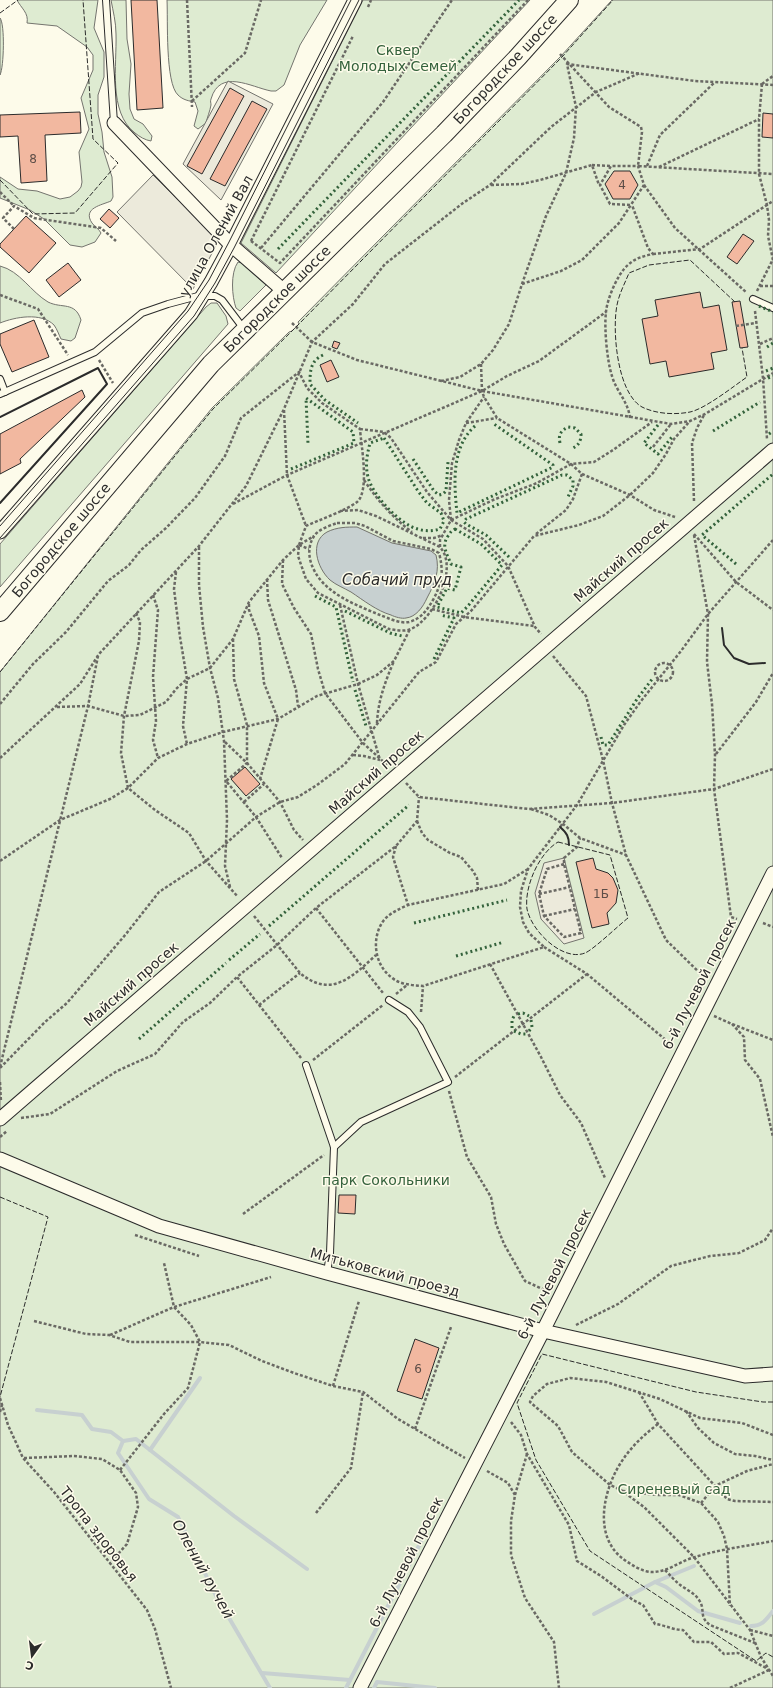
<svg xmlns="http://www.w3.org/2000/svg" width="773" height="1688" font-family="'DejaVu Sans',sans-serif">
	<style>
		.green { fill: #deebd1; stroke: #74746e }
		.parking { fill: #eceadb; stroke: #74746e }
		.water { fill: #c7d0d0; stroke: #74746e }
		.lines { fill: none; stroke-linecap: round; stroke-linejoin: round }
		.stream { stroke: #c7d0d0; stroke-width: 4 }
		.building { fill: #f2b8a0; stroke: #2b2b2b }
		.lane-casing { stroke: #2b2b2b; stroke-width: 8 }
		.street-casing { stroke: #2b2b2b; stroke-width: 15 }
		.secondary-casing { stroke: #2b2b2b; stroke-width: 20 }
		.path { stroke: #6a6964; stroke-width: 2.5; stroke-dasharray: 3 2; stroke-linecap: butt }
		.lane { stroke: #fdfbea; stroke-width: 6 }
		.street { stroke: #fdfbea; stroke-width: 13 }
		.secondary { stroke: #fdfbea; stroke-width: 18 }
		.tram { stroke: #2b2b2b; stroke-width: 1 }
		.hedge { stroke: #34623c; stroke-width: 3; stroke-dasharray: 2 3; stroke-linecap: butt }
		.fence { stroke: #2b2b2b; stroke-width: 1; stroke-dasharray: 5 2; stroke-linecap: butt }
		.wall { stroke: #2b2b2b; stroke-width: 2 }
		.labels { text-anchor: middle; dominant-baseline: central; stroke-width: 3; stroke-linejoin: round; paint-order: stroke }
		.number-label { font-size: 12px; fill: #5d4e48 }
		.park-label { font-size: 14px; fill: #34623c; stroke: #fdfbea }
		.street-label { font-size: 14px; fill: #2b2b2b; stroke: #fdfbea }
		.water-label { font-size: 15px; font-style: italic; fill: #2b2b2b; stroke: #fdfbea }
	</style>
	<rect width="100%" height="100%" fill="#fdfbea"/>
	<g class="green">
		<path d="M 17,0 L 98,0 L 94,28 L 104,52 L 104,77 L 98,95 L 98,114 L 102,132 L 104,152 L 112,177 L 113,197 L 111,201 C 102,205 82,208 92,223 C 95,227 99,229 101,233 L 95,242 L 82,247 L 70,245 L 44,219 L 30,210 L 0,198 L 0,177 L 18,189 L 37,191 L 60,199 L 70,197 L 78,191 L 81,187 L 82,182 L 79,152 L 89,129 L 81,98 L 93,70 L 93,55 L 87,47 L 57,26 L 27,23 C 29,13 21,8 17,0 Z"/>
		<path d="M 111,0 L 126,0 L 127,39 L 131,64 L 129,94 L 130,109 L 134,119 L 143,124 L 152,136 L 151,141 C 145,140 140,137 135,133 C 108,112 117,65 116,34 C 116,22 113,11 111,0 Z"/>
		<path d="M 167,0 L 327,0 L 300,45 L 284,85 L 276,91 L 271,91 C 251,87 220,68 211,99 C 210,102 211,102 211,105 C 210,111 207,118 206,123 L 198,129 L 194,126 L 198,111 L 195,102 C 189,101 183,100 178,95 C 165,83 168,19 167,0 Z"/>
		<polygon points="363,0 530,0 276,273 241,243"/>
		<polygon points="612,0 773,0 773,1688 0,1688 0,672 212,408 289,332 292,331 299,324 298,322 561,56"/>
		<path d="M 0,18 C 5,24 4,67 0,75 Z"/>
		<path d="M 238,262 L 242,263 L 266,285 L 240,311 L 236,308 C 232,297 230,273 238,262 Z"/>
		<path d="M 0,266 C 20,271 31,292 48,302 C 62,309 75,301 81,320 L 75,338 L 71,341 L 61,339 C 59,335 57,329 54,325 C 41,312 15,317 0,323 Z"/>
		<polygon points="211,303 217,303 226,316 228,324 0,587 0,544 206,307"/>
	</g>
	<g class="parking">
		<polygon points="228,81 273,104 221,200 183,164"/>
		<polygon points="153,175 219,240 193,289 117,212"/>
		<polygon points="564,858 584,938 564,944 541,919 535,893 544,863"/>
	</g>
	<path class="water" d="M 357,527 L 392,543 L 431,551 L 436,555 C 440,571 435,583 427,598 C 423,607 416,617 406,618 C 402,619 395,617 391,615 C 377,611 363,600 351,592 C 344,588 336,585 330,580 C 317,568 309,542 327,532 C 337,527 347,527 357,527 Z"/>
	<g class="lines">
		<g class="stream">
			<polyline points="37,1410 82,1415 92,1429 111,1432 123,1441 118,1453 149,1499 178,1517 215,1594 270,1688"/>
			<polyline points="123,1441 136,1439 234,1516 307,1569"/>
			<polyline points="150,1450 200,1378"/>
			<polyline points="655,1582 694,1566"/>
			<polyline points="594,1614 655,1582 666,1587 698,1611 740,1623"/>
			<path d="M 751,1626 C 762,1626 766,1620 773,1611"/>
			<polyline points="262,1673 350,1680"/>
			<polyline points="346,1688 426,1532"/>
			<polyline points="374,1688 377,1682 435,1688"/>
		</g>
	</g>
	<g class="building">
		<polygon points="131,0 157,0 163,108 137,110"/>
		<polygon points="230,88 244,96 202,174 187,166"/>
		<polygon points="252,101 267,109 225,186 210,179"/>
		<polygon points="80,112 81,133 45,135 47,181 21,183 18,136 0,137 0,115"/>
		<polygon points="763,113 773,114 773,138 762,137"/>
		<polygon points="614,171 630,171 638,185 630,199 613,199 605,184"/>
		<polygon points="109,209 119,218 110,228 100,219"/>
		<polygon points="26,216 56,243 29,273 0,247 0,244"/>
		<polygon points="743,234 754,241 737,264 727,257"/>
		<polygon points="68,263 81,280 59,297 46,280"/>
		<polygon points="700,292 703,308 719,305 727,350 711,353 714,369 669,377 666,361 650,364 642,319 658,316 655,300"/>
		<polygon points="740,301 748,347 740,348 732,302"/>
		<polygon points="34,320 49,357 12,372 0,344 0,334"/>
		<polygon points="334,341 340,343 337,349 332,347"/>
		<polygon points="331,360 339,377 327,382 320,365"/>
		<polygon points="82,390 85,397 20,459 21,463 0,474 0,434"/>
		<polygon points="245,767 260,784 246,796 231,779"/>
		<polygon points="593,858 596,869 608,873 613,878 618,890 616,903 607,913 609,924 592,928 576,862"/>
		<polygon points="339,1195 356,1195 355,1214 338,1213"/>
		<polygon points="415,1339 439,1348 422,1399 397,1391"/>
	</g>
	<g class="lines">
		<g class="lane-casing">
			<g id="lane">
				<polyline points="106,0 114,123"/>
				<polyline points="753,299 773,308"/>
				<polyline points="0,379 5,392"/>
				<polyline points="0,394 95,352 142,313 168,304 198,296 215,296 222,300 244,329"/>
				<polyline points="306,1065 334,1147 330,1253 327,1273"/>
				<polyline points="334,1147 361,1122 448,1082 420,1027 408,1012 389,1000"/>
			</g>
		</g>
		<g class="street-casing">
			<g id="street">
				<polyline points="114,123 231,245 284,291"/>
				<polyline points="0,532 191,314 211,282 231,245 355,0"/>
				<polyline points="0,1119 773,450"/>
				<polyline points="0,1159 159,1226 327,1273 543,1331 745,1376 773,1374"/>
				<polyline points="360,1688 543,1331 773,873"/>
			</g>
		</g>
		<g class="secondary-casing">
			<polyline id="secondary" points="0,612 211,364 444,134 518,57 569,0"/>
		</g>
		<g class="path">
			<polyline points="187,0 192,107"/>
			<polyline points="368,7 371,0"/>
			<polyline points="560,54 609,107 641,127 642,132 638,166 773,174"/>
			<polyline points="762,84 759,119 759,174 767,205 769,220 768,236 773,260"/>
			<polyline points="762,84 773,76"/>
			<polyline points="192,101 245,53 261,0"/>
			<polyline points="592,165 611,166"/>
			<polyline points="647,166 660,135 715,82"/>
			<polyline points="659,167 759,119"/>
			<polyline points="491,185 522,184 540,180 592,165 599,185"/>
			<polyline points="644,185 675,228 747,293"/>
			<polyline points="0,192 14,206"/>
			<polyline points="14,229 3,218 14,206 34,218 101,228 116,241"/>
			<polyline points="251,241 280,263 528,0"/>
			<polyline points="251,241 353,36"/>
			<polyline points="261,248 383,102 452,0"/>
			<polyline points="653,254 700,249 773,201"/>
			<polyline points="522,284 561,271 582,260 619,223 644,185 638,166 611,166 600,185 610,204 632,205"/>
			<polyline points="760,286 773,286"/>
			<polyline points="757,291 773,259"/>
			<polyline points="0,295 38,309 68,355"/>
			<polyline points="755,311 763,378 767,439"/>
			<polyline points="292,323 312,342 357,360 482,391 671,424 690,421 705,414 773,373"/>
			<polyline points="736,326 756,323"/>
			<polyline points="760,344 773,338"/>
			<polyline points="99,360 113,383"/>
			<polyline points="481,364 482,391 484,397 497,418 571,464 582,474 630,495 654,510 675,517"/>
			<polyline points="441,381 460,377 481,364 493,350 509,324 522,284 546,216 566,173 574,138 576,107 567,64 695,81 773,85"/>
			<polyline points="284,410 287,475 306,526"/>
			<path d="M 630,418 C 628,401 616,391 612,376 C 607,361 604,327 606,312 C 607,299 618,273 628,265 C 635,258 644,256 653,254 L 648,248 L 632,205"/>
			<polyline points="466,423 497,418"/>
			<polyline points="360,429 384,432 391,438 427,492 451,520 483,539 508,566 535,627 541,634"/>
			<polyline points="653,447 671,424"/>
			<path d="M 364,480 C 378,501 392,517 412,532"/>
			<polyline points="694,501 692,443 697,428 704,415"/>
			<polyline points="233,504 287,475 482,391 507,376 539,361 606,312"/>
			<polyline points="451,520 493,500 537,483 571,464 594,462 613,450 652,422"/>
			<path d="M 337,523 L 355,523 L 365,526 L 393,541 L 431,549 L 439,553 C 444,572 442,583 433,600 C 427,610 421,619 409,622 C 400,624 388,618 380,615 C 363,608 345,601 331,590 C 315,578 302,555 314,536 C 319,529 329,526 337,523 Z"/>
			<polyline points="536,534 566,510 573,499 582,474"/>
			<polyline points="694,534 736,582 773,610"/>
			<polyline points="694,535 708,614 707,662 712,704 715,755 714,789 731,917 737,919"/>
			<polyline points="423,538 434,538 443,535"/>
			<polyline points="299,545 309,549"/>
			<polyline points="199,547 199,585 203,627 210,668 218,698 224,741 227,820 225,866 230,887"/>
			<polyline points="440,547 440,540 451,520 449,500 452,463 459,440 466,423 484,397"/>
			<polyline points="283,560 282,584 294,608 311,634 318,669 325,693 363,743 388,766"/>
			<polyline points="176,572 174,589 180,637 187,679 183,726 187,744"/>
			<polyline points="267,579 268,600 296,690 298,706"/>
			<polyline points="153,595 158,610 153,677 156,721 153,740 158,758"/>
			<polyline points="249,604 249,610 259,636 264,683 278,719 260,779"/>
			<polyline points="340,605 358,684 380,760"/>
			<polyline points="432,609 464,617 534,626"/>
			<polyline points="136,613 140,622 139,641 124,716 121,753 128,788 155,810 189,833 206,861 238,897"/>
			<polyline points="233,639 234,679 247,725 247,763 226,781 256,817 282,858"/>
			<polyline points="553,656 586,696 603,760 612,803 626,855 666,940 706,979"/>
			<circle cx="664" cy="672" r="9"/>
			<path d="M 0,704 L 33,664 L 66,632 L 108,581 L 129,565 L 141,550 L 166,528 L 195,498 L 225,456 L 241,418 L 299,372 L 307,388 L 322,403 L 360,429 C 361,445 370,491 357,502 C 347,510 319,520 306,526 L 299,545 L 298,556 L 306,579 L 318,593 L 389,629 C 395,630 404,632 411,629 C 434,619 459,568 440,547 L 376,516 L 358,510 L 339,511"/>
			<polyline points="57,707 88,706 124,716 140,715 166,702 176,689 187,679 210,668 233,639 249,602 283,560 299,545 314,536"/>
			<path d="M 377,723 C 378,701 385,682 394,661"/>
			<polyline points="225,742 247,763 280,802 294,830 303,840"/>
			<polyline points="716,754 756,702 773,673"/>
			<polyline points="353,755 364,756 380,760"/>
			<polyline points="0,758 80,684 99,654 199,546 246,486 284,409 312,342 353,304 385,264 463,203 490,185 551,127 596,92 640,73"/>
			<polyline points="406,783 419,797 529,809 612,803 714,789 773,769"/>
			<polyline points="244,802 264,784"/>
			<polyline points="531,809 549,815 563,824 580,838 626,855"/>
			<polyline points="417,821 422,833 428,840 450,853 461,857 473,871 477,878 478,890"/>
			<polyline points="396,846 393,857 408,905"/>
			<polyline points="0,861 60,820 110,799 128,788 158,758 187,744 223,732 278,719 317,696 358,684 377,675 394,661 410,629"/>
			<polyline points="564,864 547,869 539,894 544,916 564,937 581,933 564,864 564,858 577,847 580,838"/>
			<path d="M 528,869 L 504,884 L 408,905 C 399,909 390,913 384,920 C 371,937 374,964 391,977 C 400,985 412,985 423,986 L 544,947 L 529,933 L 523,922 L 520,907 L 521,891 L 528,869 L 577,805 L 624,725 L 641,701 L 681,651 L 708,614 L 773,540"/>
			<polyline points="539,894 570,887"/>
			<polyline points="316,908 383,993"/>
			<path d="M 254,916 L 300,973 C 331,999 352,977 376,955"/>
			<polyline points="544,916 575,909"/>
			<polyline points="763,923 773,927"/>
			<polyline points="544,947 587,974 673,1046"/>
			<polyline points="490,964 541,1057 560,1095 581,1123 605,1178"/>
			<polyline points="396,994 407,985"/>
			<polyline points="259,1005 300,973"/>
			<polyline points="421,1012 423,986"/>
			<polyline points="714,1016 732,1024 773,1040"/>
			<polyline points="732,1024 744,1037 745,1060 760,1079 773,1137"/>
			<polyline points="301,1058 237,977 277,945 316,908 396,846 417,821 419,797"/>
			<polyline points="313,1060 383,1005"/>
			<polyline points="0,1067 88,706 98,656"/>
			<polyline points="0,1068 45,1022 67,1003 126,934 159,892 206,861 256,817 280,802 298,797 317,785 345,764 419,672 436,662 456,624 471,611 534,536 579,525 603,516 630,495 653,473 666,454 674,439 690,421"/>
			<polyline points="455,1077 587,974"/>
			<polyline points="0,1082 1,1102"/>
			<polyline points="449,1091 467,1157 491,1197 496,1224 504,1244 525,1281 549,1292"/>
			<polyline points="21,1118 50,1114 117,1071 155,1054 183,1022 210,1003 237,977"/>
			<polyline points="0,1137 7,1131"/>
			<polyline points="243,1214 324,1155"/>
			<polyline points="135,1235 199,1256"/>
			<polyline points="34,1321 86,1334 109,1335 130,1342 200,1342 229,1345 262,1361 294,1373 333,1386 363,1392 398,1419 465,1458"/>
			<polyline points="576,1325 618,1304 671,1266 710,1256 739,1253 765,1240 773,1228"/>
			<polyline points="110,1335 174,1307 271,1277"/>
			<polyline points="333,1386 359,1301"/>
			<polyline points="639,1392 658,1424 727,1499 735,1501 773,1502"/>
			<polyline points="0,1398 8,1425 23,1458 54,1492 147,1610 155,1629 171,1688"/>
			<polyline points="686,1411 698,1428 714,1443 735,1454 755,1456 773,1460"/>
			<polyline points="0,1412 2,1405"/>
			<path d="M 511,1422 L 521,1435 L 527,1454 L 569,1525 L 577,1561 L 601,1576 L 633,1600 L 643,1605 L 655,1624 C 665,1625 673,1630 683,1630 L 694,1642 L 711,1642 L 724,1654 L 738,1653 L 768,1669"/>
			<path d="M 658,1424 C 645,1434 633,1445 624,1458 C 604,1486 592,1534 622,1558 C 630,1564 642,1572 652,1572 C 668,1572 680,1561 695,1557 C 721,1549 747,1546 773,1541"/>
			<polyline points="415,1429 451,1327"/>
			<polyline points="773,1435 742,1423 700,1418 660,1399 606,1382 570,1378 547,1384 533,1396 530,1402 558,1426 572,1452 610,1485 621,1490 644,1507 694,1557 750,1630 761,1657 773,1676"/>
			<polyline points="24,1458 74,1456 102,1459 120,1470 136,1493 138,1507 127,1544 110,1563"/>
			<polyline points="120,1470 164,1414 188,1388 200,1342 191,1325 174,1307 164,1263"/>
			<polyline points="487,1471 508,1483 515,1495 511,1521 511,1555 525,1598 554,1642 559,1688"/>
			<polyline points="623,1491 657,1495 679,1495 701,1503 718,1522 724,1536 727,1549 730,1606"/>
			<polyline points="515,1495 527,1454"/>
			<polyline points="701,1503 715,1486 747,1471 773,1464"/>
			<polyline points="316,1513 351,1468 363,1392"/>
			<path d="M 665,1570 C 670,1575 674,1580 679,1584 C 685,1589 695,1593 699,1600 C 706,1610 698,1616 710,1625 L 755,1643"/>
			<polyline points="750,1630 773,1636"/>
			<polyline points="730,1688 769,1670"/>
		</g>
		<use href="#lane" class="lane"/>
		<use href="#street" class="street"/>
		<use href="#secondary" class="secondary"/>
		<g class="tram">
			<polyline points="0,526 188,311 209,280 229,242 351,0"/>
			<polyline points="0,538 194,316 215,283 234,248 359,0"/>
		</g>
		<g class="hedge">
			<polyline points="278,249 519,0"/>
			<polyline points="759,306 773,312"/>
			<polyline points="767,347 773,343"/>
			<path d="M 323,355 C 310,361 310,372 310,384 L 325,400 L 358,423"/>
			<polyline points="766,371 773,368"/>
			<polyline points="768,378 773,376"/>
			<polyline points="658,425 644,443 658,454 672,437"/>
			<path d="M 475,426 C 451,447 454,484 457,513 L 553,467 L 553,465 L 494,424"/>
			<polyline points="713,431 760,402"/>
			<polyline points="769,434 773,431"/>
			<path d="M 384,438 L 418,491 L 427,503 L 441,513 L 444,521 L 440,529 C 430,532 420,531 410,526 C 395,518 372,494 368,477 C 365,465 367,455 370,443 Z"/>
			<path d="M 560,443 C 558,434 561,431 568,427 L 575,428 L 581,434 C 581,442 578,446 571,449"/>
			<polyline points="413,459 434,491 439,495 443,494 446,491 448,462"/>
			<polyline points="291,469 354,443 353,432 306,398 308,444"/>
			<path d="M 455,529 L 481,544 L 502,565 L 467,607 L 461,613 L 437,607 L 447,588 L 455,590 L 461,567 L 451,564 C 447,554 441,546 448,536 C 450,533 451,531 455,529 Z"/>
			<polyline points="509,557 486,535 466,524 464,522 466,519 562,475 567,475 573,480 573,486 568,497"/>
			<polyline points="736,564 702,535 773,474"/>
			<polyline points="315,596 336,607 353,682"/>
			<polyline points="345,611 390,633 402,636"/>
			<polyline points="434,659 454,618 440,615"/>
			<polyline points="355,690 366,726"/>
			<polyline points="601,737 603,745 608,745 637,699 653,678"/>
			<polyline points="414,923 507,900"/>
			<polyline points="269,926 409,805"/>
			<polyline points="456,956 504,942"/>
			<polyline points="229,960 260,934"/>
			<polyline points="518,1014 523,1013 529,1016"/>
			<polyline points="512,1028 512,1020 514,1016"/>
			<polyline points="514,1031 521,1034 526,1034"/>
			<polyline points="529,1031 532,1027 531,1020"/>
			<polyline points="139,1039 226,963"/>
		</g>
		<g class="fence">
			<polyline points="0,13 18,0"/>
			<polyline points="0,180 33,214 75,213 118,163 93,139 83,0"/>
			<path d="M 735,302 L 690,260 L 649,265 L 629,273 C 625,283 619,294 617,305 C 612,330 617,393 642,407 C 656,414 675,415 690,412 C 705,409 734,386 747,377 L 742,348"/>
			<polyline points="0,672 213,409 296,327 562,57 613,0"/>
			<path d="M 558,842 L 610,855 L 628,918 C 619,925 593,950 585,953 C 562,962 531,930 527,909 C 524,887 539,853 558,842 Z"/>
			<polyline points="0,1197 48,1217 0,1397"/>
			<polyline points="773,1402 763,1402 696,1392 542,1354 517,1403 536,1460 590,1551 756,1661 766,1653 773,1657"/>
		</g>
		<g class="wall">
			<polyline points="0,417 98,368 107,384 0,503"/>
			<polyline points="722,628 724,645 734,658 749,664 765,663"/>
			<path d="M 560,827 C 567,833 569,837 569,845"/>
		</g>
	</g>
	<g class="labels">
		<g class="number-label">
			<text x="33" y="159">8</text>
			<text x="622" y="185">4</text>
			<text x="601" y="894">1Б</text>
			<text x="418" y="1369">6</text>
		</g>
		<g class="park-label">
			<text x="398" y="50">Сквер<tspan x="398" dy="16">Молодых Семей</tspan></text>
			<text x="386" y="1180">парк Сокольники</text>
			<text x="674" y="1489">Сиреневый сад</text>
		</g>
		<g class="street-label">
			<text transform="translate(505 69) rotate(-47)">Богородское шоссе</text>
			<text transform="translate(216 236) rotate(-61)">улица Олений Вал</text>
			<text transform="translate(277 299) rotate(-45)">Богородское шоссе</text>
			<text transform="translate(61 540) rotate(-50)">Богородское шоссе</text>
			<text transform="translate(621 560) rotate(-41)">Майский просек</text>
			<text transform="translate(376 772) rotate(-41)">Майский просек</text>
			<text transform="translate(131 984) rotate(-41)">Майский просек</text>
			<text transform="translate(699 984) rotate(-63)">6-й Лучевой просек</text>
			<text transform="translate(385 1272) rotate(15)">Митьковский проезд</text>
			<text transform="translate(554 1274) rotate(-63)">6-й Лучевой просек</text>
			<text transform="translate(99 1534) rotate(52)">Тропа здоровья</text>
			<text transform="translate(406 1562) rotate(-63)">6-й Лучевой просек</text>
		</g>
		<g class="water-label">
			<text x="397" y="580">Собачий пруд</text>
			<text transform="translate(203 1569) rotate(61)">Олений ручей</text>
		</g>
	</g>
	<g transform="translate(32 1656) rotate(194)" stroke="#fdfbea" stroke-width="3" paint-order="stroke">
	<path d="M0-3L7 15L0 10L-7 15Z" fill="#2b2b2b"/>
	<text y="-6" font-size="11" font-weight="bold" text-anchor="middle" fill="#2b2b2b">С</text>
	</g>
</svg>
